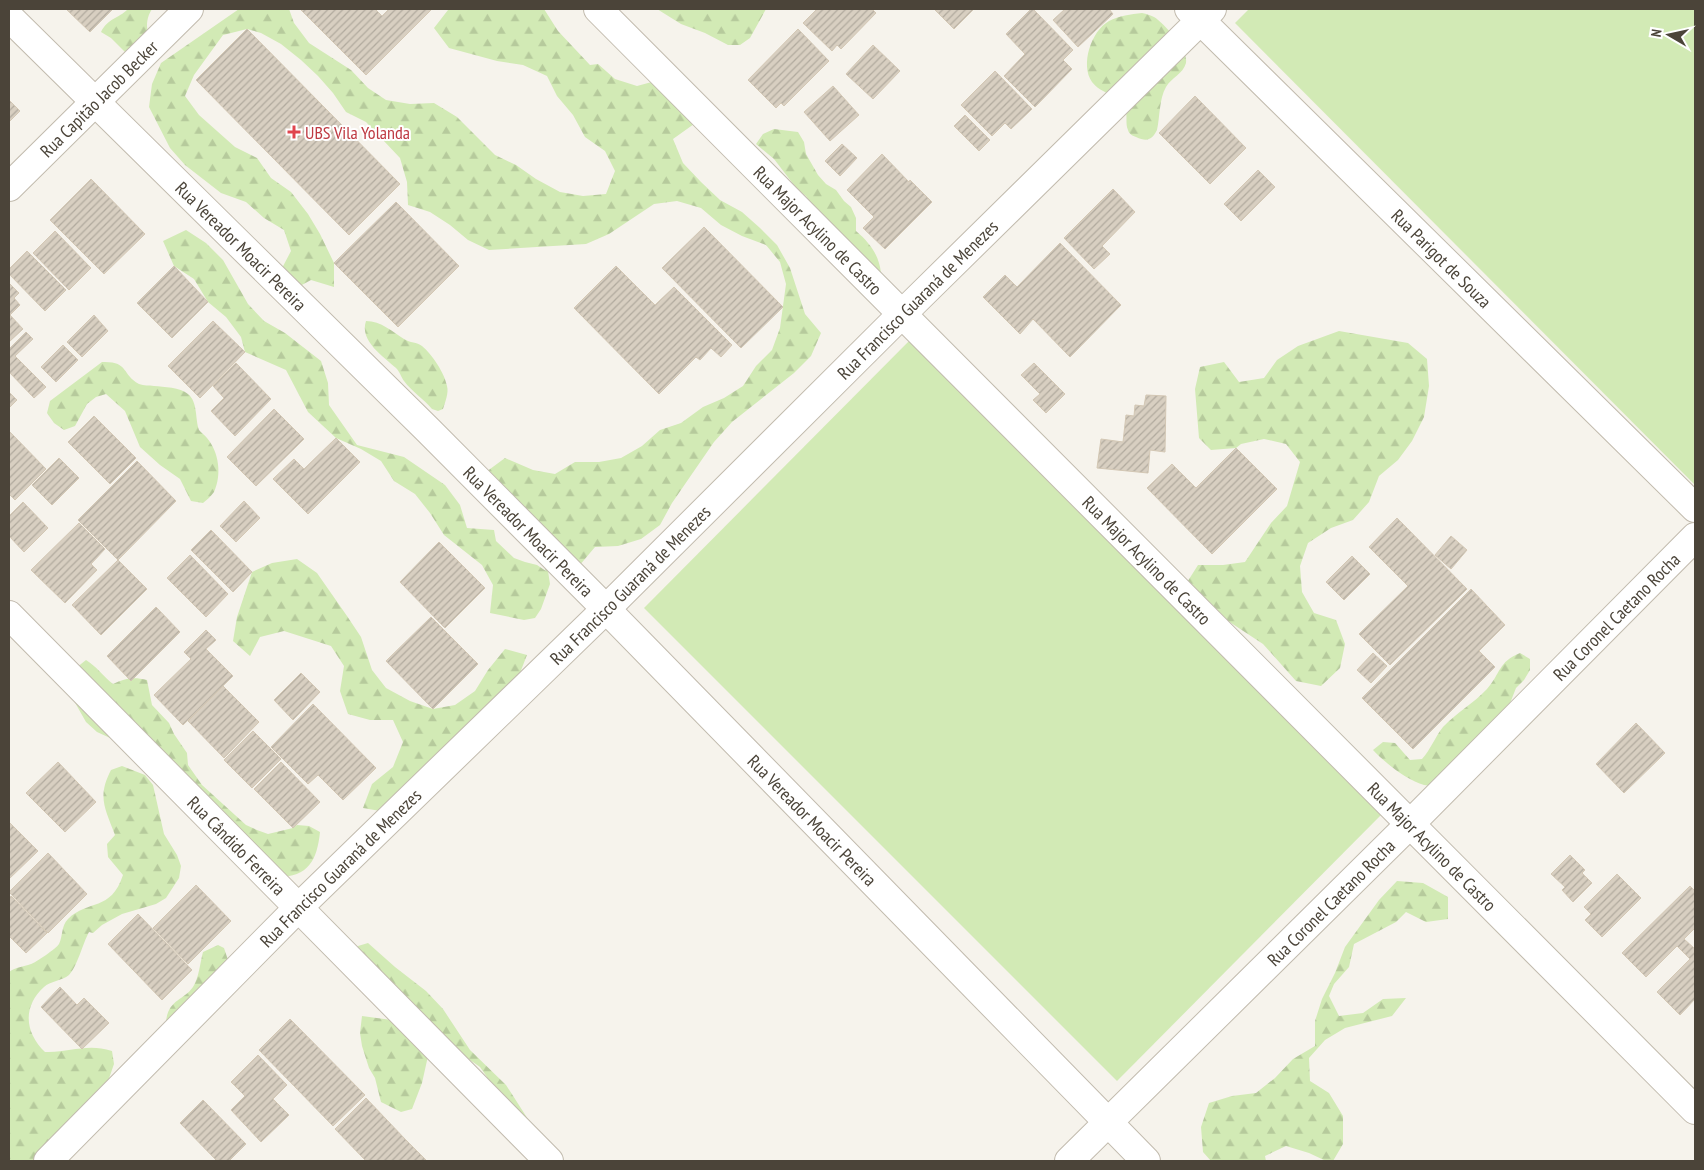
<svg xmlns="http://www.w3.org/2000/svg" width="1704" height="1170" font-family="'PT Sans Narrow',sans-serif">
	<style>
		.grass { fill: #d2eab5 }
		.forest { fill: url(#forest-firs) }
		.building { fill: url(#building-hatch); stroke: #d3c7b4 }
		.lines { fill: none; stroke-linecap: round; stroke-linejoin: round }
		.minor-casing { stroke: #c2bbae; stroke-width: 30 }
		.minor { stroke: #fff; stroke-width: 28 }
		.health-dot { fill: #e0444e; stroke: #fff; stroke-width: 2 }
		.labels { text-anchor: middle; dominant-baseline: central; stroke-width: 4; stroke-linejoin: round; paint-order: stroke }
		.street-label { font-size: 18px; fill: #4b4439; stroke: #fff }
		.health-label { font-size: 18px; fill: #be3a42; stroke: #fff; text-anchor: start }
	</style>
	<defs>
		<pattern id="forest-firs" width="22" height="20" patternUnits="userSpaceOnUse" patternTransform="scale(1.25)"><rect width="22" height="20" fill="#d2eab5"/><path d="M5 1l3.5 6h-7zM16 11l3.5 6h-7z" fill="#b6ca9c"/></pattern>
		<pattern id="building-hatch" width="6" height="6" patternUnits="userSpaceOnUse" patternTransform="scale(1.25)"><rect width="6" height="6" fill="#d8cfc1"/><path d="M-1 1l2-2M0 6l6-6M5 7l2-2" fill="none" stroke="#b1aa9e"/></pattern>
	</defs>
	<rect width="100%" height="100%" fill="#f6f3ec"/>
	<g class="grass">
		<polygon points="1249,9 1695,9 1695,485 1235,23"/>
		<polygon points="913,337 1386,810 1117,1081 644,608"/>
	</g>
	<g class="forest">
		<path d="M 128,9 L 152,9 C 147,17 146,24 148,33 L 131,58 L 111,38 L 101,32 C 108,18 118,19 128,9 Z"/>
		<polygon points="239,9 289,9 294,23 309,43 351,70 368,88 386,100 410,104 434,103 457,117 495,155 516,165 536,179 560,192 583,196 606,194 615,171 605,151 585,137 573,115 557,96 547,76 523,65 497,61 449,48 434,28 448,10 454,9 544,9 558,31 590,65 598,64 615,79 637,86 659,80 694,124 673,139 683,163 701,182 720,200 742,212 760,228 777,245 790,268 805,314 821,333 811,356 794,373 732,422 714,442 672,503 660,525 641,539 618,546 595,547 579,566 548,571 550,584 541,609 535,618 524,620 490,613 493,585 482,565 444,535 430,513 415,494 394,481 381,461 361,449 336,438 308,412 286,370 245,352 241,337 226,317 208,302 194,279 174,266 163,241 186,230 206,243 223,260 248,304 264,321 285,333 321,361 328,383 329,405 357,445 404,457 445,485 460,505 467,528 494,530 496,541 514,558 525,562 537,565 546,571 537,550 486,472 505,458 533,470 555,474 575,462 599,462 621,458 642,446 660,430 681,423 703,407 724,398 743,386 756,366 772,350 780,328 786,284 780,262 766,245 742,236 721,225 701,208 677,201 654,204 609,234 586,244 489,250 468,240 450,225 430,212 408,205 407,182 400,158 366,122 346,112 333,93 318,76 301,60 281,44 261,33 247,29 223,35 194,75 185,96 199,115 235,147 257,158 271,178 291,192 308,214 320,234 334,263 334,287 311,280 289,292 280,272 291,251 284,230 264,218 246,202 221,193 185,165 170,148 149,107 152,84 161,63"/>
		<polygon points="657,9 766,9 750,38 740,45 728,45 705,33 681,24"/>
		<path d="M 1142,13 C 1147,14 1150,15 1154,17 C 1164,23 1189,51 1186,63 C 1183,74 1171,78 1166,87 C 1159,99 1160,117 1157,130 C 1152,140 1147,142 1136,137 C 1133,136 1129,134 1128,130 C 1125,124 1128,114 1125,108 C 1118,94 1101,94 1092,82 C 1080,65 1091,31 1109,21 C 1119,16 1131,14 1142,13 Z"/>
		<path d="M 774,129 L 798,132 L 804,142 L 806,154 L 818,175 L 826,184 L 836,190 L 844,201 L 851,207 L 856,218 L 856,231 C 870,243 879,255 881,273 L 874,277 L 814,208 L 806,196 L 797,189 L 774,159 L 756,144 L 763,134 Z"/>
		<path d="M 366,321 C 381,321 393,332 404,339 C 410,343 417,342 422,346 C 432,354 445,374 447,386 C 449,393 445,402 443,409 L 438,411 L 432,409 C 424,399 412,392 404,381 C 401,377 400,372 396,368 C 384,357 359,341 366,321 Z"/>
		<polygon points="1339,331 1408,343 1427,359 1429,386 1424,417 1412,441 1398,460 1379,476 1369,502 1353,520 1331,528 1308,543 1300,566 1302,592 1314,613 1336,620 1345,644 1340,668 1321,686 1296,681 1263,644 1222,617 1186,584 1198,565 1223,565 1245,562 1271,523 1287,506 1300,462 1286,444 1264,439 1241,444 1236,448 1211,450 1199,438 1195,389 1200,367 1224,362 1239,382 1264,378 1277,360 1298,346"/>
		<path d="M 102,362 C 129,361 121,374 139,384 C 144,386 149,385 154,386 C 164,387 180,387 188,394 C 198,402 195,419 199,430 C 201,433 205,435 207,438 C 219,452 222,475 214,492 C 211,496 207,500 203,503 L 191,501 L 180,479 L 160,465 L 140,447 L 125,411 L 106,394 L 96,397 L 87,404 L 75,426 L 64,430 L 54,423 L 47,413 L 50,401 Z"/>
		<polygon points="297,559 317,573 347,616 361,637 372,670 386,688 410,701 433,709 455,705 475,691 488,670 505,649 527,655 518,678 437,757 418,772 386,812 363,808 372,784 393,767 403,742 393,720 370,720 348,714 340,691 344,666 331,646 284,631 260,637 250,656 233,641 237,617 252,572 272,563"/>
		<path d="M 1520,653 L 1530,659 L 1530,670 L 1524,680 L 1516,688 L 1507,711 L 1436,785 C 1432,785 1428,786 1424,785 C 1408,781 1384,762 1373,750 L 1383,742 L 1395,743 L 1410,760 L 1422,759 C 1431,749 1435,737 1443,727 C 1456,713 1474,703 1487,689 C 1501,673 1498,662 1520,653 Z"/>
		<path d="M 86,660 C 96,666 103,676 113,684 C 125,678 134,677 147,680 L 152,705 L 169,723 L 174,734 L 187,753 L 188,765 L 202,785 L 246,825 L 257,830 L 268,834 L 293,828 L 297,825 L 309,826 L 320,832 C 317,861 308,878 275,877 L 119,742 L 97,732 L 86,722 L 65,685 L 76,668 Z"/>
		<path d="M 122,766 L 145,775 L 153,785 L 164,834 L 177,855 L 181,866 L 179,878 L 166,898 L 156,904 L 122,914 L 102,925 L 93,933 L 89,932 C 83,943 77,967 69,975 C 62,981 50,981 44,987 C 22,1007 25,1033 45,1052 C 70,1053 86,1043 112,1051 L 114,1064 L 105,1090 L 42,1161 L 9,1161 L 9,972 C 16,967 23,967 31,964 C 35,963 57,948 59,944 C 63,936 61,926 68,919 C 88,899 111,912 123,875 L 108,857 L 107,844 L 115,835 C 105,808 97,797 111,770 Z"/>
		<polygon points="1397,881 1423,883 1448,897 1448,919 1426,922 1406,912 1396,922 1354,944 1349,967 1334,984 1329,996 1339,1016 1363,1013 1383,999 1406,998 1392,1016 1345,1028 1325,1040 1309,1058 1310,1081 1329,1093 1343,1116 1343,1144 1333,1161 1326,1161 1309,1153 1286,1146 1265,1156 1266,1161 1211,1161 1203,1152 1201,1127 1209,1103 1232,1096 1256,1093 1275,1078 1293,1059 1315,1046 1315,1021 1322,999 1335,973 1345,947 1379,900"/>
		<polygon points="368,943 395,967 426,991 443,1009 470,1050 506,1085 533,1127 543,1134 530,1137 489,1090 487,1077 480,1067 470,1060 444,1052 428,1056 422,1083 412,1109 401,1112 381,1102 375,1078 369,1068 362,1046 360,1033 362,1016 399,1021 359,957 358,946"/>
		<path d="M 218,945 L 224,948 L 228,960 L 169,1025 L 166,1021 C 169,999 183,1001 193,987 C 199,978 200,963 203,952 Z"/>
	</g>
	<g class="building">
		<polygon points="66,9 113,9 90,32"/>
		<polygon points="300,9 375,9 382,16 389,9 432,9 366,75"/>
		<polygon points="817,9 874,9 873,10 876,13 841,49 837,45 832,51 803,23"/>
		<polygon points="934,9 974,9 954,29"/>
		<polygon points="1031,9 1033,9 1073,50 1063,60 1072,69 1035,107 1004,76 1025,54 1006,34"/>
		<polygon points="1065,9 1109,9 1113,14 1078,47 1053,20"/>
		<polygon points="247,29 400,184 349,235 196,80"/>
		<polygon points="798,29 829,61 784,106 781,103 776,108 748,80"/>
		<polygon points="873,45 900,71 873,99 846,74"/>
		<polygon points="995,71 1032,109 1011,129 1005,123 992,136 961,105"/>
		<polygon points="833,86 859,115 830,141 804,112"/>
		<polygon points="1195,96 1246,148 1210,184 1159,133"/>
		<polygon points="9,100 20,111 9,122"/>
		<polygon points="965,115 990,140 979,151 954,126"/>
		<polygon points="842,144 857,158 840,176 825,161"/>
		<polygon points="882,154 909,182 910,180 932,202 885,249 863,228 874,217 847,190"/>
		<polygon points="1258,170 1275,187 1241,221 1224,204"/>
		<polygon points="91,179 145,234 104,274 50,220"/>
		<polygon points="1113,189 1135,212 1102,246 1110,254 1094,269 1064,238"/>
		<polygon points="396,202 459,266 398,327 334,263"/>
		<polygon points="704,227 783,307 741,348 662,268"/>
		<polygon points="55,231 91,268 69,290 33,253"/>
		<polygon points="1060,243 1121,305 1070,357 1033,319 1020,334 983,297 1005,275 1017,287"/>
		<polygon points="27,251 66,290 45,311 9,274 9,269"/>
		<polygon points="174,266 208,302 172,338 137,303"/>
		<polygon points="616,266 655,305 674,287 732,345 721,357 711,348 700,360 696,357 659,394 574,308"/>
		<polygon points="9,283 19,293 14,298 20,305 10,315 23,329 9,342"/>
		<polygon points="94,315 108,331 82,357 67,342"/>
		<polygon points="213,321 245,352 200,398 168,366"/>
		<polygon points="26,332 33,339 15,356 46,387 34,398 9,372 9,349"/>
		<polygon points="63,345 78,360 56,382 41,367"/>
		<polygon points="236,363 271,399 235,436 211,411 224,398 213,386"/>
		<polygon points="1034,363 1065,394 1046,413 1033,400 1040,394 1021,375"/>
		<polygon points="9,392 17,400 9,408"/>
		<polygon points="1146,395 1166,396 1165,452 1150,450 1148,473 1097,468 1101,439 1123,442 1126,415 1134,416 1135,405 1144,406"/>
		<polygon points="274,409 304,439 256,486 227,457"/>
		<polygon points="94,416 136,458 110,484 68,442"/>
		<polygon points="10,432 46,469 15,500 9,494 9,433"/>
		<polygon points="336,438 360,462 308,514 273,479 294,459 304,469"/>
		<polygon points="1236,448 1277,489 1212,554 1147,488 1172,464 1196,488"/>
		<polygon points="59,458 79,478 52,505 32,485"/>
		<polygon points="137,461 176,501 118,560 78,520"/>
		<polygon points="244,501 260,518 236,542 220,526"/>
		<polygon points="23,502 48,528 24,552 9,536 9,516"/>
		<polygon points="1397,518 1467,589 1390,665 1359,634 1408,586 1369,547"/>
		<polygon points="79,523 105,549 91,564 97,570 65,603 31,570"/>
		<polygon points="211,530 252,572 233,592 191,550"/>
		<polygon points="1451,536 1467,550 1451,569 1435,555"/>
		<polygon points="439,542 485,588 445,628 400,582"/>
		<polygon points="190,555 228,594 206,617 167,578"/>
		<polygon points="1352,556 1370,574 1344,600 1326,582"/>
		<polygon points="118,560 147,589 101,635 72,605"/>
		<polygon points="1471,589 1505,625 1479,651 1495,667 1413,749 1362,698"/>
		<polygon points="156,607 180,632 131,681 107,656"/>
		<polygon points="431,617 478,664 433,709 386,661"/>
		<polygon points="206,630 216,640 206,649 233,676 183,725 154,695 191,659 184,652"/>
		<polygon points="1373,653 1387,666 1371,683 1357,670"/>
		<polygon points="301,673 320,692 293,720 274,700"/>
		<polygon points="223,686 259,722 224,758 188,721"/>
		<polygon points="313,704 376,768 343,800 318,775 308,784 271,747"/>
		<polygon points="1636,723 1665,753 1624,793 1596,764"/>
		<polygon points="253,731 281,759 252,788 224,760"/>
		<polygon points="58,762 96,802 65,832 26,793"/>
		<polygon points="281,762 320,802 293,828 254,789"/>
		<polygon points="10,823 38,851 9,879 9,824"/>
		<polygon points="48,853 87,894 48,933 9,892"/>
		<polygon points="1570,855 1585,870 1582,873 1592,883 1573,902 1562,890 1565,887 1551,874"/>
		<polygon points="1617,874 1641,898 1602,937 1585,920 1591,914 1584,907"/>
		<polygon points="196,885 231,921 188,964 153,928"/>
		<polygon points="1690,886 1695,891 1695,928 1684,939 1695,949 1695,999 1680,1015 1657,992 1690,959 1677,946 1646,977 1622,953"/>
		<polygon points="11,896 47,933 26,953 9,936 9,899"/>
		<polygon points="138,914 192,970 162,1000 108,944"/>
		<polygon points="60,987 77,1005 84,998 109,1023 82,1049 41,1007"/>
		<polygon points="290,1019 365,1095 333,1126 259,1050"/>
		<polygon points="258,1055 287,1085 273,1099 289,1115 261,1142 231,1110 245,1096 231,1082"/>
		<polygon points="366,1098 405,1139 427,1161 366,1161 335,1129"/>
		<polygon points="203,1100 246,1144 229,1161 217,1161 180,1123"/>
	</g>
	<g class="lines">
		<g class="minor-casing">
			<g id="minor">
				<path id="s1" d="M 598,9 L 1695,1110"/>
				<path id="s2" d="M 1189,9 L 1695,508"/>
				<path id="s3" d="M 9,17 L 428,430 L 606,609 L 1146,1161"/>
				<path id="s4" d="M 9,187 L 189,9"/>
				<path id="s5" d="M 9,615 L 549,1161"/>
				<path id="s6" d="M 48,1161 L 298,908 L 606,609 L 902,314 L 1212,9"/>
				<path id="s7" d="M 1069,1161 L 1411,823 L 1695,537"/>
			</g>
		</g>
		<use href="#minor" class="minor"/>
	</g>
	<path class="health-dot" d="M291.5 124.5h5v5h5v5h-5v5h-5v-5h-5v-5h5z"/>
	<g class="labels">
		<g class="street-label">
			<text stroke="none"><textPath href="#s4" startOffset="126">Rua Capitão Jacob Becker</textPath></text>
			<text stroke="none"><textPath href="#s1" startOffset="312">Rua Major Acylino de Castro</textPath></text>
			<text stroke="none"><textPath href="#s3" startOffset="326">Rua Vereador Moacir Pereira</textPath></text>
			<text stroke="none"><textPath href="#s2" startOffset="355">Rua Parigot de Souza</textPath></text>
			<text stroke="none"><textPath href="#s6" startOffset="1224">Rua Francisco Guaraná de Menezes</textPath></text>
			<text stroke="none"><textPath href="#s3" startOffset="731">Rua Vereador Moacir Pereira</textPath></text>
			<text stroke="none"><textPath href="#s1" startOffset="778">Rua Major Acylino de Castro</textPath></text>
			<text stroke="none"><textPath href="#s6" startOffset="819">Rua Francisco Guaraná de Menezes</textPath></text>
			<text stroke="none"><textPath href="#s7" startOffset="772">Rua Coronel Caetano Rocha</textPath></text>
			<text stroke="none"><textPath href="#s3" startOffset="1136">Rua Vereador Moacir Pereira</textPath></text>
			<text stroke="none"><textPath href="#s5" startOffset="324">Rua Cândido Ferreira</textPath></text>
			<text stroke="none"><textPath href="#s1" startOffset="1182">Rua Major Acylino de Castro</textPath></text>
			<text stroke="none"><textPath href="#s6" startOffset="414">Rua Francisco Guaraná de Menezes</textPath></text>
			<text stroke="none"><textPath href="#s7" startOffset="368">Rua Coronel Caetano Rocha</textPath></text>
		</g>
		<g class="health-label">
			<text x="305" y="132">UBS Vila Yolanda</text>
		</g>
	</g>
	<rect width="1704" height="1170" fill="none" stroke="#4b4439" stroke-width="20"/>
	<g transform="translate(1669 35) rotate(279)" stroke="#ffffff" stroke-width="4" paint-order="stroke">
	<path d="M0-4L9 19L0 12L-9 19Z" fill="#4b4439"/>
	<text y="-8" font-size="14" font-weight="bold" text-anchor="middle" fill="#4b4439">N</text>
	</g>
</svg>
